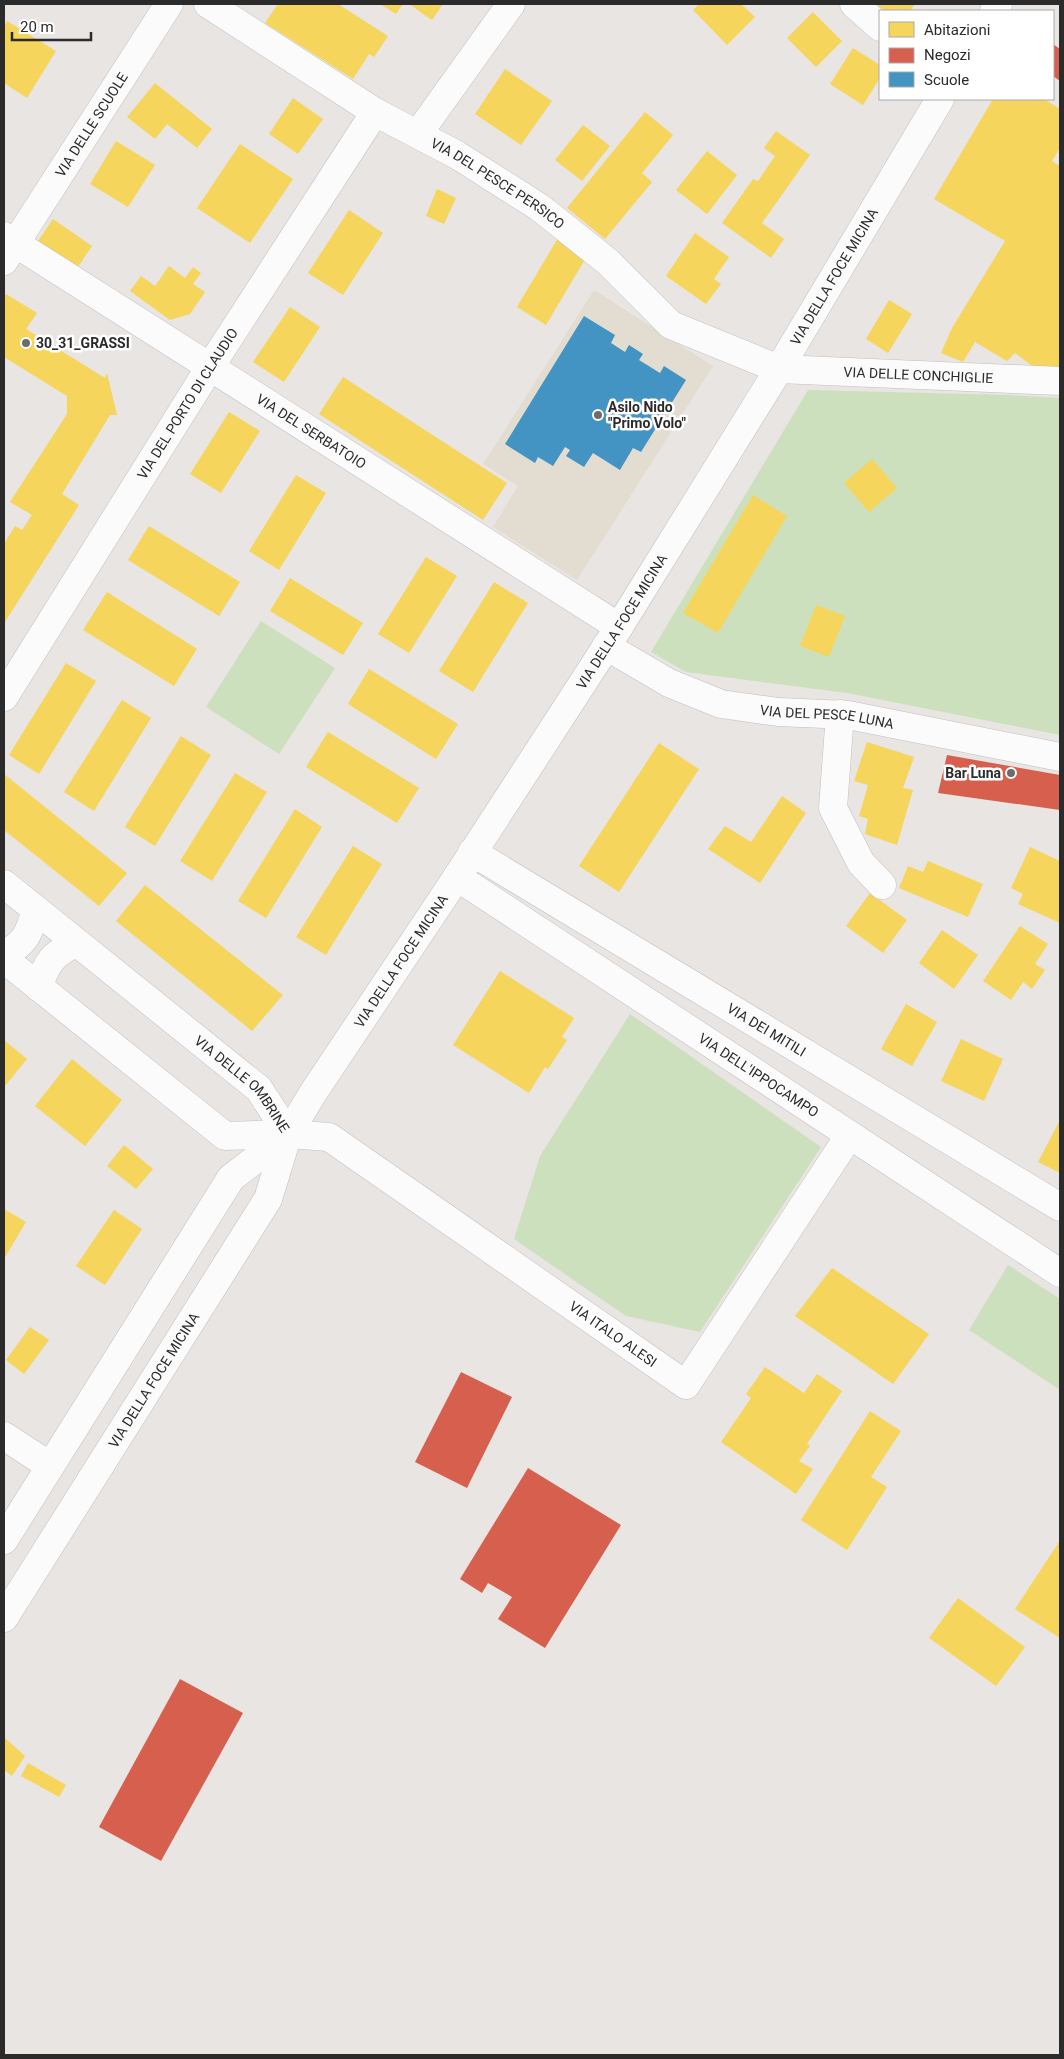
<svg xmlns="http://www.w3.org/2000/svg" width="1064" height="2059" font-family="Roboto,sans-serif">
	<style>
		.education { fill: #e2dcd1 }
		.green { fill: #cce0be }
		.homes { fill: #f6d55c }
		.shops { fill: #d6604d }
		.schools { fill: #4393c3 }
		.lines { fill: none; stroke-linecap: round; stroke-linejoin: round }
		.street-casing { stroke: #c1c0c0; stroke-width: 29 }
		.secondary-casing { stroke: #c1c0c0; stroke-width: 29 }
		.street { stroke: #fcfbfb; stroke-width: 28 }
		.secondary { stroke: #fcfbfb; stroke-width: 28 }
		.poi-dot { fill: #6d6c6b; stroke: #fff; stroke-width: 2 }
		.labels { text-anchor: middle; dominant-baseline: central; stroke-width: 5; stroke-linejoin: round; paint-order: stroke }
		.street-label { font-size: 14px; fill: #2b2b2b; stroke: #fff }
		.poi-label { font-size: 14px; font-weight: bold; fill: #2b2b2b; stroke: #fff; text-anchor: start }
	</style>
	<rect width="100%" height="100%" fill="#e8e5e2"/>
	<polygon class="education" points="594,290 713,366 577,580 493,527 518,486 483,464"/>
	<g class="green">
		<polygon points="808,390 1009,395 1060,398 1060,735 847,693 686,672 651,652"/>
		<polygon points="261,621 335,668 279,754 206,707"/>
		<polygon points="630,1014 821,1147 700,1332 626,1316 514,1239 540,1156"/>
		<polygon points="1008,1265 1060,1299 1060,1390 969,1330"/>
	</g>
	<g class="homes">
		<polygon points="278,4 338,4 388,36 374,57 369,54 353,79 265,23"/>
		<polygon points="380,4 403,4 396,14"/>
		<polygon points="409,4 443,4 432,20"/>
		<polygon points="699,4 743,4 742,5 755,17 727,45 693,10"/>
		<polygon points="875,4 915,4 910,11 886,11"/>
		<polygon points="813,12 842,41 816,67 787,38"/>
		<polygon points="7,21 56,51 27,98 4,83 4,27"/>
		<polygon points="853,48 880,65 880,78 863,105 830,84"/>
		<polygon points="505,69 552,101 521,145 475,114"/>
		<polygon points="155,83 212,129 197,148 167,124 155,139 127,117"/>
		<polygon points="293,98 323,119 298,154 269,134"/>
		<polygon points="993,99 1044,99 1060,109 1060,148 1052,161 1060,166 1060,369 1039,371 1015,353 1007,361 975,342 963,362 941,353 952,328 1005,241 934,199"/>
		<polygon points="645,112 673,135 642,173 652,182 605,239 567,208"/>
		<polygon points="583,125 610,146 582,181 555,160"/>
		<polygon points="776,131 810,155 762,223 784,239 771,258 722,223 753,179 758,181 775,156 764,148"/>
		<polygon points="116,141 155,165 128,207 90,184"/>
		<polygon points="240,144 293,179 250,243 197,208"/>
		<polygon points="707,151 737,175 707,214 676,190"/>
		<polygon points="437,189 456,198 444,224 426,216"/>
		<polygon points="349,210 383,233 343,295 308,273"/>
		<polygon points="53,219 92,246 76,270 36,244"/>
		<polygon points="695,233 729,257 714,279 721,284 706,304 666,276"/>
		<polygon points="558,238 587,256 546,325 517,307"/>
		<polygon points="169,266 185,278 193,267 201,273 193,284 205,292 190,314 170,320 130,291 141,276 155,286"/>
		<polygon points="6,294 37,313 26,329 105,378 107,373 117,415 110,415 62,494 79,505 5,622 4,621 4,544 15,526 22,530 32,515 10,502 67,414 67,396 4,357 4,297"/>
		<polygon points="889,300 912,314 888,353 866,339"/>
		<polygon points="290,307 320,327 284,382 253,362"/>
		<polygon points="343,377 507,483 483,520 319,414"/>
		<polygon points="229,412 260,431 221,493 190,474"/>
		<polygon points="872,459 897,488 869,512 844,483"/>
		<polygon points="296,475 326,493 279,570 249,551"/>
		<polygon points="753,495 787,516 718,633 683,613"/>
		<polygon points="149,526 240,582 219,616 128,560"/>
		<polygon points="426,557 457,576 409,653 378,634"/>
		<polygon points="290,578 363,623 343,655 270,611"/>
		<polygon points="494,582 528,603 473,692 439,671"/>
		<polygon points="107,592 197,649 174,686 83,630"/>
		<polygon points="816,605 845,616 829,657 800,646"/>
		<polygon points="66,663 96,681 39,774 9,755"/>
		<polygon points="369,669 458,724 436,759 348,704"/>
		<polygon points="122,700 151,718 94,811 64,792"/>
		<polygon points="328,732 419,788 397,823 306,767"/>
		<polygon points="181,736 211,755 155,846 125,827"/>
		<polygon points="867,742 914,757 903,788 913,790 897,845 865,834 868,819 859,816 868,785 854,781"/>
		<polygon points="659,743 699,769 619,892 579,866"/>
		<polygon points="235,773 267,792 212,881 180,861"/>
		<polygon points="4,774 127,873 99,906 4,830"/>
		<polygon points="782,796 806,813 760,883 708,849 725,826 751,842"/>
		<polygon points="295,809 322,827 266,918 238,901"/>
		<polygon points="353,846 382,864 326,955 296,937"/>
		<polygon points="1030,847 1060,861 1060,923 1018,904 1023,894 1011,888"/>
		<polygon points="928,861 983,884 968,917 899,888 908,866 923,872"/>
		<polygon points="145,885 283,995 252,1031 116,921"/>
		<polygon points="870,893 907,920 883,953 846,926"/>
		<polygon points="1020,926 1048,944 1035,964 1045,970 1032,989 1023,982 1011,1000 983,981"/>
		<polygon points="942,930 978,955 954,989 919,963"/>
		<polygon points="500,971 574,1018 562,1037 567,1040 548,1069 545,1067 529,1093 453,1045"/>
		<polygon points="906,1004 937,1022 912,1066 881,1049"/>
		<polygon points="961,1039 1003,1059 984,1101 941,1081"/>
		<polygon points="4,1040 27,1059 4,1087"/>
		<polygon points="72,1059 122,1100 85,1146 35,1106"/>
		<polygon points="1060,1120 1060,1173 1038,1162"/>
		<polygon points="124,1145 153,1169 136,1189 107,1166"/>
		<polygon points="4,1209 26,1222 4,1259"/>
		<polygon points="114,1210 142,1229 105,1285 76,1266"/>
		<polygon points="832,1268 929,1334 893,1384 795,1316"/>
		<polygon points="30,1327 49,1340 24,1374 6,1360"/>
		<polygon points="765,1367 804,1393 817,1374 842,1391 807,1444 810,1446 799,1461 813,1469 796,1494 721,1442 751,1398 746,1394"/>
		<polygon points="870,1411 901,1431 871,1477 887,1487 847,1550 801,1520"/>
		<polygon points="1059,1542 1060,1543 1060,1638 1015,1609"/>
		<polygon points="958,1598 1025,1647 996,1686 929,1638"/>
		<polygon points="4,1737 25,1756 12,1776 4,1770"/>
		<polygon points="28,1763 66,1785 59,1797 21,1776"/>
	</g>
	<g class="shops">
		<polygon points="1053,44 1060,49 1060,81 1053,76"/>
		<polygon points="947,755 1060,775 1060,810 938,793"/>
		<polygon points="461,1372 512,1397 467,1488 415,1462"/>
		<polygon points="528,1468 621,1525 545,1648 498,1619 512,1597 488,1583 482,1593 460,1579"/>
		<polygon points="180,1679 243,1713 161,1861 99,1827"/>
	</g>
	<polygon class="schools" points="584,316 615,335 611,343 625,352 629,345 643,354 639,360 660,373 664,366 686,380 641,452 633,448 620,470 593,453 584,467 566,456 570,450 565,447 553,466 538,457 535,463 505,444"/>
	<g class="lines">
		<g class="street-casing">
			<g id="street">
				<path id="s1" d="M 208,4 L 375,112 L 457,155 L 539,207 L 608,262 L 671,325 L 779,369 L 1060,381"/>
				<polyline points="854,4 880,27"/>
				<polyline points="994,11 998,4"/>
				<polyline points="418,134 511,4"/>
				<path id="s2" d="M 4,236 L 619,627"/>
				<path id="s3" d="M 4,261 L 169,4"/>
				<path id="s4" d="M 606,646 L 669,683 L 721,704 L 778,712 L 848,715 L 1060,757"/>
				<path id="s5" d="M 4,697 L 210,367 L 375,112"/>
				<polyline points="840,714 833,808 861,863 882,885"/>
				<path id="s6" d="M 472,852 L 1060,1207"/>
				<path id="s7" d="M 457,877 L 1060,1273"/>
				<path d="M 4,954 C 26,943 29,933 36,910"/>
				<path d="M 38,987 C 47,963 52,954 76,943"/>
				<path id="s8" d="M 849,1136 L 686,1385 L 329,1137 L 288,1134 L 313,1093 L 457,877 L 619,627 L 779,369 L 940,99"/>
				<polyline points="4,1436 50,1466"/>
			</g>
		</g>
		<g class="secondary-casing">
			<g id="secondary">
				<path id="s9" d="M 4,884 L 259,1089 L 288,1134"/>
				<polyline points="4,959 225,1136 288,1134"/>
				<polyline points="4,1540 231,1178 288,1134"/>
				<path id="s10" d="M 4,1618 L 268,1199 L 288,1134"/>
			</g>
		</g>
		<use href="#street" class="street"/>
		<use href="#secondary" class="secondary"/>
	</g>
	<g class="poi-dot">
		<circle cx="26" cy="343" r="5"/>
		<circle cx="598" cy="415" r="5"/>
		<circle cx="1011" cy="773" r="5"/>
	</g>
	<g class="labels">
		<g class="street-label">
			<text stroke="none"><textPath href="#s3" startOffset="162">VIA DELLE SCUOLE</textPath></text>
			<text stroke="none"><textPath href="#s1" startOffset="341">VIA DEL PESCE PERSICO</textPath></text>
			<text stroke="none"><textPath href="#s8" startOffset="1790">VIA DELLA FOCE MICINA</textPath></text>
			<text stroke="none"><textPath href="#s1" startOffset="822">VIA DELLE CONCHIGLIE</textPath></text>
			<text stroke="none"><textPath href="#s5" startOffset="346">VIA DEL PORTO DI CLAUDIO</textPath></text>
			<text stroke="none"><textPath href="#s2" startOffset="364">VIA DEL SERBATOIO</textPath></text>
			<text stroke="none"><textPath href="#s8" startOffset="1385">VIA DELLA FOCE MICINA</textPath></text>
			<text stroke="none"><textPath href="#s4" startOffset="236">VIA DEL PESCE LUNA</textPath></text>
			<text stroke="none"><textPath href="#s8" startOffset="980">VIA DELLA FOCE MICINA</textPath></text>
			<text stroke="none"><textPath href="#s6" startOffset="344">VIA DEI MITILI</textPath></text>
			<text stroke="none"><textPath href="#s7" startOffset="361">VIA DELL'IPPOCAMPO</textPath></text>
			<text stroke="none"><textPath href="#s9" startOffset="312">VIA DELLE OMBRINE</textPath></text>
			<text transform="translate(613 1334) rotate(35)">VIA ITALO ALESI</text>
			<text stroke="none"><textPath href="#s10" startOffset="281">VIA DELLA FOCE MICINA</textPath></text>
		</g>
		<g class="poi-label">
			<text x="36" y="343">30_31_GRASSI</text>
			<text x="608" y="407">Asilo Nido<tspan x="608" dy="16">"Primo Volo"</tspan></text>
			<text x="1001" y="773" text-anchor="end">Bar Luna</text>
		</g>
	</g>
	<rect width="1064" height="2059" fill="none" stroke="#2b2b2b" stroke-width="10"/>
	<rect x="879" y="10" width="175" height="90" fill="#ffffff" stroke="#aaaaaa"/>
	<rect x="889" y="22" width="25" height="15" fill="#f6d55c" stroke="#aaaaaa"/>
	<text x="924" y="35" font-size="15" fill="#2b2b2b">Abitazioni</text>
	<rect x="889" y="48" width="25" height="15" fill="#d6604d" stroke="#aaaaaa"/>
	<text x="924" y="60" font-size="15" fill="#2b2b2b">Negozi</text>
	<rect x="889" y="72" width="25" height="15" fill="#4393c3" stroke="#aaaaaa"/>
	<text x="924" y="85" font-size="15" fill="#2b2b2b">Scuole</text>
	<path d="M12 32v8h79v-8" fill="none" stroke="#2b2b2b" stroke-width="2.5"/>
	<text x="20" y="32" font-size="15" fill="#2b2b2b" stroke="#ffffff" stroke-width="4" paint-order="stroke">20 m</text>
</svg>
